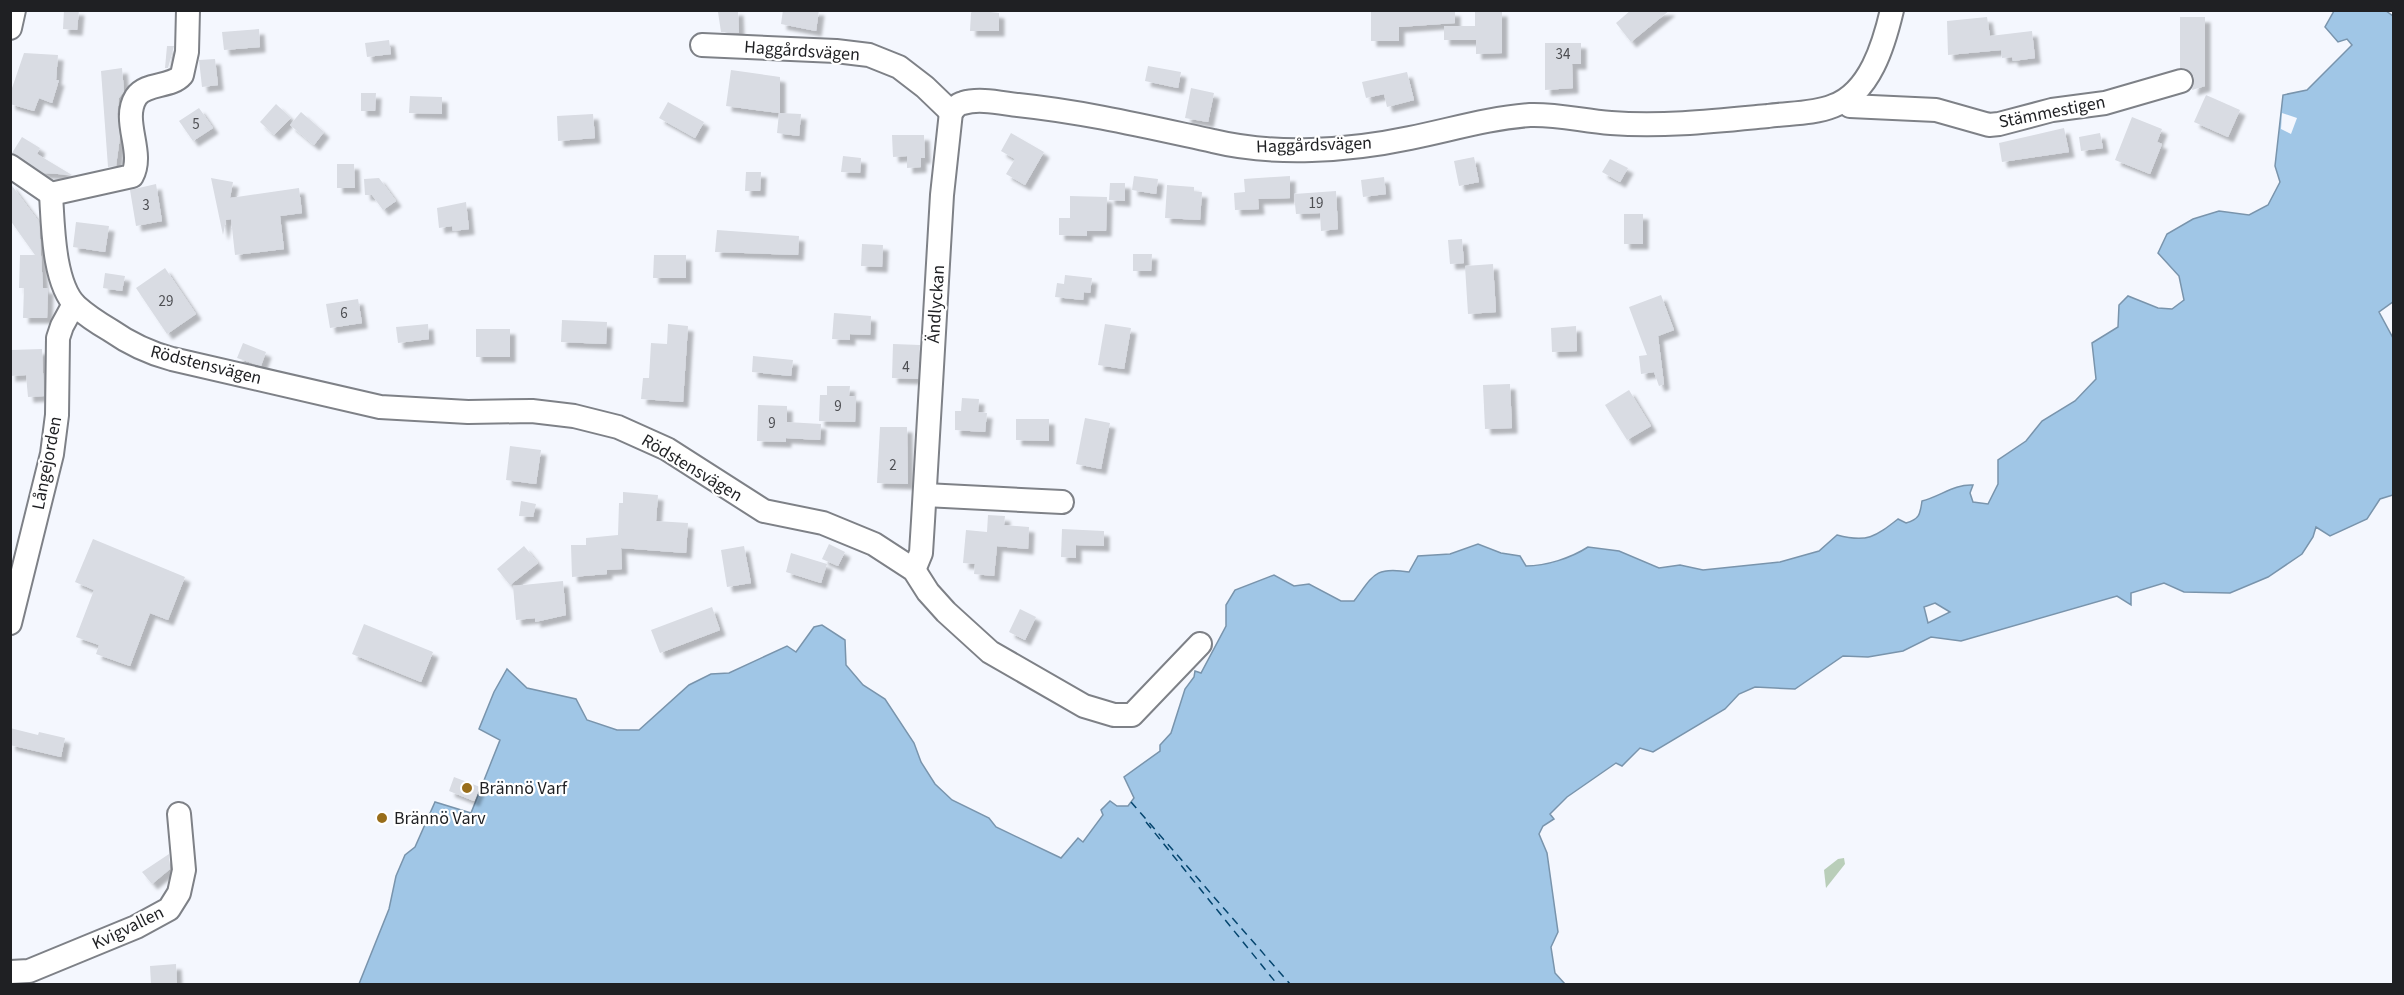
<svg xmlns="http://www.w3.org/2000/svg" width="2404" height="995" font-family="'Source Sans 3',sans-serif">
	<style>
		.green { fill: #b9ceb9 }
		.water { fill: #a0c6e6; stroke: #7994ac; stroke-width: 1.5; fill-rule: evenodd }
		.pier { fill: #f4f7fe }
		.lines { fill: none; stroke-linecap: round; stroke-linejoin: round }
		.ferry { stroke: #05456e; stroke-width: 1.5; stroke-dasharray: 8 6; stroke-linecap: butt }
		.building { fill: #d9dce3; filter: url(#shadow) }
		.minor-casing { stroke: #7e8187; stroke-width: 26 }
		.minor { stroke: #fff; stroke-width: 22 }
		.poi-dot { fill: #986d1a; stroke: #fff; stroke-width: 2 }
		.labels { text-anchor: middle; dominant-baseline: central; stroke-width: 4.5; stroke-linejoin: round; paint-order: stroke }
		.number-label { font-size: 15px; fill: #4e4f53 }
		.street-label { font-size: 18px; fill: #1f2023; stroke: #fff }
		.poi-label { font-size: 18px; fill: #1f2023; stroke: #fff; text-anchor: start }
	</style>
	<defs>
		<filter id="shadow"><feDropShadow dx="5.5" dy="5.5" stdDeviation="1.5" flood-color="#0004"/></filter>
	</defs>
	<rect width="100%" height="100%" fill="#f4f7fe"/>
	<polygon class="green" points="1844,858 1845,864 1826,888 1824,870 1838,859"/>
	<path class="water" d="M 2334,11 L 2386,11 L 2393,16 L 2394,301 L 2379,312 L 2393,338 L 2393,495 L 2380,499 L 2367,519 L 2330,536 L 2316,527 L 2313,537 L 2302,554 L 2268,577 L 2230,593 L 2184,592 L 2164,583 L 2131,593 L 2131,605 L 2117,596 L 1961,641 L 1931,637 L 1903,651 L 1868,657 L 1843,656 L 1795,689 L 1755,687 L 1739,694 L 1725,709 L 1653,752 L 1640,748 L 1622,766 L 1616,763 L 1567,797 L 1550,814 L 1554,819 L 1543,826 L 1539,834 L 1547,853 L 1558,932 L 1551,947 L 1555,973 L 1565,984 L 359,984 L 389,909 L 396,876 L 405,855 L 415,847 L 435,802 L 471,813 L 500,740 L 479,729 L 494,692 L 507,669 L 527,688 L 576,699 L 587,720 L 617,730 L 639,730 L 689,685 L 711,674 L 729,673 L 787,646 L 796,652 L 814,627 L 822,625 L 845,640 L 846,665 L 863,685 L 885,699 L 914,743 L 921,762 L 935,784 L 952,800 L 989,818 L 996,827 L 1061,858 L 1078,838 L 1083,842 L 1103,815 L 1101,810 L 1110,801 L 1117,806 L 1128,806 L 1134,798 L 1124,777 L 1160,751 L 1160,745 L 1171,733 L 1185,689 L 1194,677 L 1195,671 L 1201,673 L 1226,626 L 1226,605 L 1235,590 L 1274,575 L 1294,586 L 1309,584 L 1341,601 L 1354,601 C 1373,576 1374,566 1409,572 L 1418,556 L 1450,554 L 1478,544 L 1501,553 L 1520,556 L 1526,566 C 1546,566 1571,558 1588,547 L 1619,551 L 1659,568 L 1680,565 L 1703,570 L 1780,562 L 1819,551 L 1837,535 C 1867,543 1875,537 1898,519 L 1906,523 C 1920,519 1920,514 1922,501 C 1941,496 1954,484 1973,485 L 1970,493 L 1973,502 L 1988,504 L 1998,484 L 1998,460 L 2026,441 L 2042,421 L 2075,401 L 2096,379 L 2092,343 L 2118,327 L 2119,305 L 2128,296 L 2158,308 L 2172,309 L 2184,300 L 2179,276 L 2158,253 L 2167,234 L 2193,219 L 2219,211 L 2249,215 L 2268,205 L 2280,182 L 2275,166 L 2283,95 L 2307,90 L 2352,45 L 2347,39 L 2338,42 L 2325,27 ZM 1935,603 L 1950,612 L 1928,623 L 1924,607 Z"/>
	<polygon class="pier" points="2282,113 2297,118 2291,134 2281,129"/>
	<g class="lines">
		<g class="ferry">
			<polyline points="1131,802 1290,984"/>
			<polyline points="1146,822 1277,984"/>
		</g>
	</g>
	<g class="building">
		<polygon points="64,10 79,10 77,30 63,29"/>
		<polygon points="738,10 739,33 721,32 718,12"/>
		<polygon points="783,10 819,10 816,31 781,24"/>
		<polygon points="973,10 999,13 999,31 970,31 971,13"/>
		<polygon points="1414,10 1455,11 1455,23 1399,27 1399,41 1371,41 1371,11"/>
		<polygon points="1631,10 1670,10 1631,42 1616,23"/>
		<polygon points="1502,11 1502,53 1476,54 1476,40 1444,40 1444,26 1475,26 1475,12"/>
		<polygon points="1987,17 1990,36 2032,31 2035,58 2013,61 2012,57 2002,58 2001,50 1948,55 1947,21"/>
		<polygon points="2180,17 2205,17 2205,86 2192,90 2194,77 2190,71 2180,68"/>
		<polygon points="259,29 260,47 224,50 222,32"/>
		<polygon points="389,40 391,54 367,57 365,43"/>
		<polygon points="1545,43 1581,43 1581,64 1572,64 1573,88 1545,90"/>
		<polygon points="167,46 174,46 168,68 165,68"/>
		<polygon points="24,53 58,55 56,80 59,80 52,103 39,98 34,111 10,104 10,94"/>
		<polygon points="215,59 218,85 202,87 199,60"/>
		<polygon points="1148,66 1181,72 1178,88 1145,81"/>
		<polygon points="122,68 124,91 119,98 117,114 120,137 116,166 108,167 101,71"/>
		<polygon points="731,70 780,77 780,113 801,114 799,136 777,133 779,113 726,106"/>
		<polygon points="1407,72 1414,100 1387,107 1384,94 1366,98 1362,82"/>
		<polygon points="1191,88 1214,93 1208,122 1185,118"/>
		<polygon points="361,93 376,93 375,111 361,111"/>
		<polygon points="2206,95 2240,110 2228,137 2194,122"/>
		<polygon points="410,96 442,97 442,114 409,113"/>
		<polygon points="668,102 704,122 695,138 659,118"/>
		<polygon points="276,104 291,118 274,135 260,122"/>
		<polygon points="199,108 213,128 193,141 179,121"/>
		<polygon points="301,112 324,132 314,145 290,125"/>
		<polygon points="593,114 595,138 558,141 557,116"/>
		<polygon points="2132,117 2162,129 2157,142 2162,144 2150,174 2115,160"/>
		<polygon points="2064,128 2069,152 2002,162 1999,143"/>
		<polygon points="1011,133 1044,152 1025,185 1006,174 1015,159 1001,151"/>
		<polygon points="2100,133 2103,148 2081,151 2079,137"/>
		<polygon points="892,135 924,135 925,158 921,158 921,167 907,168 907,156 893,157"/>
		<polygon points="22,137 40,148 37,154 72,175 44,173 12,153"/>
		<polygon points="843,156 861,158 860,173 841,172"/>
		<polygon points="1474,157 1479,182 1459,186 1454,161"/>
		<polygon points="1610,159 1628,168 1620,182 1602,172"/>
		<polygon points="337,164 354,164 355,188 337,188"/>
		<polygon points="746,172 761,172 760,191 745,191"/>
		<polygon points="1134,176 1158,179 1156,194 1132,190"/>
		<polygon points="1290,176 1290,198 1258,199 1259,209 1235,210 1234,193 1245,192 1244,179"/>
		<polygon points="1384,177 1386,194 1363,197 1361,180"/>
		<polygon points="211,178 233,182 230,198 299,188 302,213 280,216 284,249 235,255 231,219 226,220 223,235"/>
		<polygon points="379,178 396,201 383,210 372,195 365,195 364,179"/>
		<polygon points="10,183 39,222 43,288 48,288 47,318 23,318 24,288 19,288 20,255 35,255 10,220"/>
		<polygon points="1110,183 1125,183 1125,201 1109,200"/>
		<polygon points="156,184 162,221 136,226 130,190"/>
		<polygon points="1167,185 1194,187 1194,192 1202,192 1200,220 1165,218"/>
		<polygon points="1336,191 1338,229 1321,231 1320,213 1296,214 1294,194"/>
		<polygon points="1070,196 1107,197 1106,231 1087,231 1087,236 1059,235 1059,218 1070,218"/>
		<polygon points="466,202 469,229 453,231 452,226 439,228 437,208"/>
		<rect x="1624" y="214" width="19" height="30"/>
		<polygon points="76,222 109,226 105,252 73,247"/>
		<polygon points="717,230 799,236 798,255 715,252"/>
		<polygon points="1462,239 1464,263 1450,264 1448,240"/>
		<polygon points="862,244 883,245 882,267 861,266"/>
		<polygon points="1133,254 1152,254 1151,271 1133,271"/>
		<polygon points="654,255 686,255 686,278 653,278"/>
		<polygon points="1493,264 1496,312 1468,314 1465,266"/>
		<polygon points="165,268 196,314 167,334 136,288"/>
		<polygon points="105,273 125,276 122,291 103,288"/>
		<polygon points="1065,275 1092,278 1090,293 1084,292 1083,300 1055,297 1057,283 1064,284"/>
		<polygon points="1661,295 1674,330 1658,336 1664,384 1659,386 1654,372 1641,374 1639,356 1647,355 1629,307"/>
		<polygon points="358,299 362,323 330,328 326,304"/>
		<polygon points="834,313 871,316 870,335 850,334 850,340 832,339"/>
		<polygon points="562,320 607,322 606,344 561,342"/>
		<polygon points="428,324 429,339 398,343 396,327"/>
		<polygon points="668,324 688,326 683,402 641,399 643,378 649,378 651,343 667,344"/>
		<polygon points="1105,324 1131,328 1124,369 1098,365"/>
		<polygon points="1576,326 1577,351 1552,352 1551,328"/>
		<rect x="476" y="329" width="34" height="28"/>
		<polygon points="243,343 266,352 261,366 237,358"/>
		<polygon points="893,344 920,345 918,379 892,378"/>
		<polygon points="42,349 44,396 28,397 26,375 10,376 10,350"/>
		<polygon points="753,356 793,360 791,376 752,372"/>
		<polygon points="1510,384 1512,428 1485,429 1483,385"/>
		<polygon points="827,386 850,386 849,396 856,396 855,422 819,421 820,395 827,395"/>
		<polygon points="1629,390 1651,426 1627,440 1605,405"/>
		<polygon points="962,398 979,399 978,412 987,413 985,432 955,430 955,411 961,411"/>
		<polygon points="758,405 787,406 787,422 821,424 820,440 786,438 786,442 757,441"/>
		<polygon points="1085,418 1110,423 1101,469 1076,464"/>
		<polygon points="1016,419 1049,419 1049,441 1016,440"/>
		<polygon points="880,427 907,427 908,484 877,483"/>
		<polygon points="510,446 541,450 536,484 506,480"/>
		<polygon points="623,492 658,495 656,521 688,523 686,553 621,548 622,569 607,570 607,574 572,577 571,545 586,545 586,538 618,535 619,503 623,503"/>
		<polygon points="521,501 536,504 533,517 519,516"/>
		<polygon points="988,515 1005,516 1004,525 1029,527 1028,549 997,546 994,576 974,574 975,564 963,563 966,530 987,532"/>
		<polygon points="1062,529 1104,531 1104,546 1076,545 1076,558 1061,557"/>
		<polygon points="93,539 185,577 168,620 150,613 130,666 96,654 99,645 76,637 94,590 75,582"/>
		<polygon points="829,544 845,552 838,566 822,559"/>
		<polygon points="524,546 538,563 510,585 497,569"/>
		<polygon points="744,546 751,583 727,587 721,550"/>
		<polygon points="791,553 827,564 821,583 786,572"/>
		<polygon points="563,581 566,615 535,622 535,618 516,620 513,586"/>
		<polygon points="712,607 720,630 660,653 651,630"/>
		<polygon points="1020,609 1036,617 1025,640 1009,632"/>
		<polygon points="364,624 433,652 421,682 352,654"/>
		<polygon points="10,728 38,735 39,732 65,738 61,757 10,745"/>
		<polygon points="454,777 480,787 474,801 449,791"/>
		<polygon points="169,854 170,869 152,884 142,872"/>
		<polygon points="176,964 177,984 151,984 150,966"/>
	</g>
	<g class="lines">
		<g class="minor-casing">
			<g id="minor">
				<path d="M 188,10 L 187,52 L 182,75 C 171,88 146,82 136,97 C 121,121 145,152 132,176 L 51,194 C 53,224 53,283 76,306 C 86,315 98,323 110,330 C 130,344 149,353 172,359 L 380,407 L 468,412 L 532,411 L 574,416 L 618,427 L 667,449 L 764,511 L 823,523 L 874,544 L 914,570 L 928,592 L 946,612 L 990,652 L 1084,706 L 1114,715 L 1132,715 L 1200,644"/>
				<polyline points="10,28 14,10"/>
				<path d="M 702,45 L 836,51 L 869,55 L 899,67 L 925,87 L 951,112 C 955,108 957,104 963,103 C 979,98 1001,103 1018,105 C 1085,112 1148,127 1213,141 C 1275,156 1348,151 1410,138 C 1450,130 1489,118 1530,115 C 1558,114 1583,121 1611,123 C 1663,127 1716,121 1768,116 C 1789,113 1813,114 1833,106 C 1870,93 1884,44 1892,10"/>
				<polyline points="1850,106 1936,110 1989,125 1999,124 2052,110 2105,103 2181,81"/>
				<polyline points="10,166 51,194"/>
				<polyline points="925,495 1062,502"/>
				<polyline points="914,570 921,553 923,521 942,195 951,112"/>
				<polyline points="10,623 52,454 57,415 58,338 62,326 74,304"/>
				<polyline points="10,972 29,971 136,927 169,909 179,893 184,870 179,814"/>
			</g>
		</g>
		<use href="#minor" class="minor"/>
	</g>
	<g class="poi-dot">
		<circle cx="467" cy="788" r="6"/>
		<circle cx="382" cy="818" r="6"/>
	</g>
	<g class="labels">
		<g class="number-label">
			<text x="1563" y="54">34</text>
			<text x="196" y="124">5</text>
			<text x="1316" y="203">19</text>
			<text x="146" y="205">3</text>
			<text x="166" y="301">29</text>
			<text x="344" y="313">6</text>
			<text x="906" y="367">4</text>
			<text x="838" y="406">9</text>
			<text x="772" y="423">9</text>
			<text x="893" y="465">2</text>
		</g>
		<g class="street-label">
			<text transform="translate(802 51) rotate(4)">Haggårdsvägen</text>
			<text transform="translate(2052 112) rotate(-11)">Stämmestigen</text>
			<text transform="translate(1314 145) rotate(-2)">Haggårdsvägen</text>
			<text transform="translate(936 304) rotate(-86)">Ändlyckan</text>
			<text transform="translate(206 365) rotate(14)">Rödstensvägen</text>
			<text transform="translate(47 463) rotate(-79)">Långejorden</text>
			<text transform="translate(692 468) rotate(31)">Rödstensvägen</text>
			<text transform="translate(128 928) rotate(-26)">Kvigvallen</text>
		</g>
		<g class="poi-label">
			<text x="479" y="788">Brännö Varf</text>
			<text x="394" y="818">Brännö Varv</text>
		</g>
	</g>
	<rect width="2404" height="995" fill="none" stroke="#1f2023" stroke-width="24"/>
</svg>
